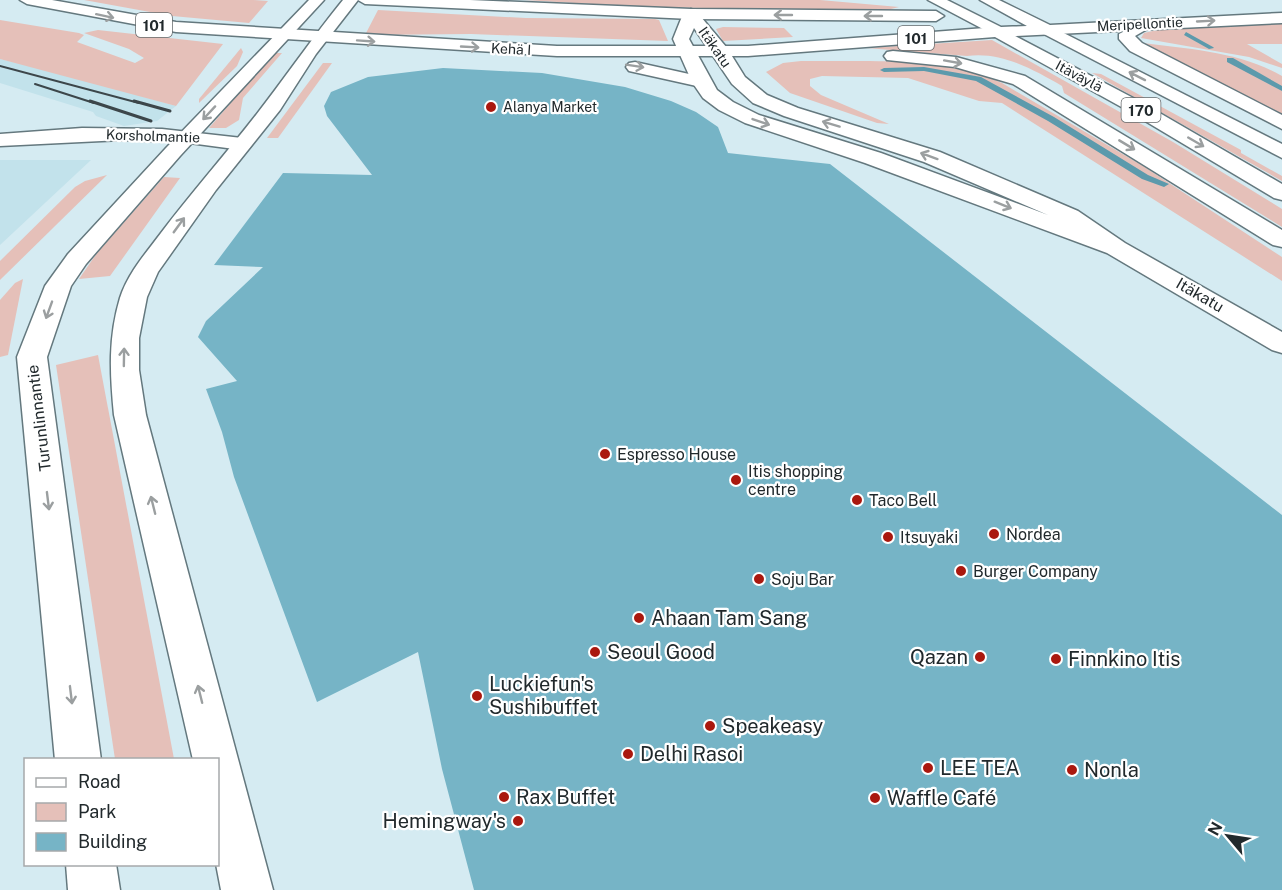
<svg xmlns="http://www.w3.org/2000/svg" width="1282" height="890" font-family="'Public Sans',sans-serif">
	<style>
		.built { fill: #c2e2eb }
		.green { fill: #e5c0b9 }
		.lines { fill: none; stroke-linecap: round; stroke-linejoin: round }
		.stream { fill: #5c9aac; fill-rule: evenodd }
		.building { fill: #76b4c6 }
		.minor-casing { stroke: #64787e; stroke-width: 3 }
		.secondary-casing { stroke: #64787e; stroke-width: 3 }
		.primary-casing { stroke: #64787e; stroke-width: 3 }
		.trunk-casing { stroke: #64787e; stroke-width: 3 }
		.minor { fill: #fff; fill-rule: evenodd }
		.secondary { fill: #fff; fill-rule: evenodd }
		.primary { fill: #fff; fill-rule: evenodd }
		.trunk { fill: #fff; fill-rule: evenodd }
		.rail-far1 { stroke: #3c464a; stroke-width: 2 }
		.rail { stroke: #3c464a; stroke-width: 3 }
		.oneway { stroke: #9b9fa0 }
		.poi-dot { fill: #aa180e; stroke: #fff; stroke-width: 2 }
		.labels { text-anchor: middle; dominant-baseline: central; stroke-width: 4.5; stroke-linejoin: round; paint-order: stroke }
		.far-street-label { font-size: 14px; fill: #21292c; stroke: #fff }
		.far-poi-label { font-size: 14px; fill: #21292c; stroke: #fff; text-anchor: start }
		.shield { fill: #fff; stroke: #64696b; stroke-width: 1.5 }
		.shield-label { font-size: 15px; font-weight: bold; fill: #21292c }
		.street-label { font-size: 16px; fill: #21292c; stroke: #fff }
		.poi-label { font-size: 16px; fill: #21292c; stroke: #fff; text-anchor: start }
		.near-poi-label { font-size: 20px; fill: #21292c; stroke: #fff; text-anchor: start }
	</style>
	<rect width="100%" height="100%" fill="#d5ebf2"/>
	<g class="built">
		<polygon points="0,59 75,77 176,106 157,121 124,126 96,116 93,112 0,83"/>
		<polygon points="0,160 91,160 0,245"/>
	</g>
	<g class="green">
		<polygon points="84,0 254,0 268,1 249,23 172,16"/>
		<polygon points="523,0 820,0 899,7 883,11 643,7"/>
		<polygon points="378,10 526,18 655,19 659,20 668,41 471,34 365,35"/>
		<polygon points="0,20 79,33 84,35 77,42 135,63 144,58 129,49 84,33 98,30 223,44 176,106 0,59"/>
		<polygon points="1282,23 1282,44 1247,44 1282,64 1282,68 1249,57 1141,38 1144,33 1157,30"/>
		<polygon points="723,27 784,28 793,37 723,41 716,29"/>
		<path d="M 992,40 L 1173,142 L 1282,209 L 1282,227 L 1064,93 L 1062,86 C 1034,70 1001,51 967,56 L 866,48 Z"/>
		<path d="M 1143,43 C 1189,49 1241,52 1282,76 L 1282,114 Z"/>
		<polygon points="241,48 243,52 237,66 199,103 199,99"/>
		<polygon points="274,53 282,53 243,98 239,120 226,128 209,128"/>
		<path d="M 801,61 C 868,62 939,55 1002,83 L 1143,166 L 1282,257 L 1282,281 L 1002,103 L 979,101 L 908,78 L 822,76 L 810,79 L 810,86 L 821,95 L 889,124 L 877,123 L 790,93 L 766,72 L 783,63 Z"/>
		<polygon points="323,63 332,63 278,138 267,138"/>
		<polygon points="1092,73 1101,74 1241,150 1241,153 1282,176 1282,181"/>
		<polygon points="107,175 0,280 0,261 75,187 85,181"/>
		<polygon points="164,177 180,178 110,276 79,279 97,253"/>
		<polygon points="23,279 8,355 0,357 0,300 15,283"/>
		<polygon points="98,355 174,759 115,759 56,365"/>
	</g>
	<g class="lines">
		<g class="stream">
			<polygon points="1186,32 1213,47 1214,48 1209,49 1184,35"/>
			<polygon points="1227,58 1233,58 1282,86 1282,91 1227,62"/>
			<polygon points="924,67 981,77 1054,117 1148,175 1169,184 1164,187 1142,179 1048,121 976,81 924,71 884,72 880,70 884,68"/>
		</g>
	</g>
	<polygon class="building" points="443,68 542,73 625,87 671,101 696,112 718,127 728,153 830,164 1282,515 1282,890 474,890 442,769 418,652 317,702 234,477 222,432 206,389 237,381 198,337 206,321 263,267 214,265 283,173 372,175 327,116 324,106 331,92 368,77"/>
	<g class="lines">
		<g class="minor-casing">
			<g id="minor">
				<path d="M 691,9 L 696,11 L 727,48 L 745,77 L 767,95 L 798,108 L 940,152 L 1078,211 L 1125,243 L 1282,332 L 1282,353 L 1272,350 L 1107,253 L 865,163 L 745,123 L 719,110 L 703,98 L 692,82 L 673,39 L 683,14 ZM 694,28 L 732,84 L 753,103 L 784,116 L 924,162 L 1048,215 L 881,153 L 759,115 L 733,102 L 717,90 L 689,39 Z"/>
				<polygon points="82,128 162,129 242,138 249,140 252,144 249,148 242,150 182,142 122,140 0,146 0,134"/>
			</g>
		</g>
		<g class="secondary-casing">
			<g id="secondary">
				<polygon points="309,0 324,0 180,156 86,264 71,286 47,357 101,760 55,760 17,357 45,286 68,254 166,148"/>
				<path d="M 343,0 L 358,0 L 316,54 L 280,110 L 216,190 L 158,272 L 147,297 L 139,338 L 139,370 L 146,415 L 273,890 L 221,890 L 216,864 L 218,760 L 193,760 L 114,415 C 110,374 108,338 120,298 C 128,273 146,253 161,233 C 195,188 233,146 266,102 C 292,68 316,33 343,0 Z"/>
				<polygon points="66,864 116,864 120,890 68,890"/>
			</g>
		</g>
		<g class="primary-casing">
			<polygon id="primary" points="928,0 947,0 1001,27 1027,26 980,0 999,0 1050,25 1282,13 1282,23 998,37"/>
		</g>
		<g class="trunk-casing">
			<g id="trunk">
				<polygon points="20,0 52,0 176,22 557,46 748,46 998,27 1139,101 1282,184 1282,200 1274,198 1125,109 995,37 748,56 557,56 176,32 27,4"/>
				<polygon points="358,0 470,0 691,9 936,11 944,16 936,21 691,19 365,4"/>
				<polygon points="1148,19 1156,24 1135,36 1142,43 1282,115 1282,129 1130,51 1119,39 1119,34"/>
				<polygon points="1046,24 1282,144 1282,158 1040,32 1038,29 1040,26"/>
				<polygon points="893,51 956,57 1025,76 1282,230 1282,247 1273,245 1013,84 955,67 887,60 884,56 887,52"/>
				<polygon points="635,62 707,78 710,82 701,87 629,71 626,67 629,63"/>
			</g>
		</g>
		<use href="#minor" class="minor"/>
		<use href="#secondary" class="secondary"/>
		<use href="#primary" class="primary"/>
		<use href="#trunk" class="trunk"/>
		<g class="rail-far1">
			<polyline points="0,66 139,103"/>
			<polyline points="35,84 94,103"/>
		</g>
		<g class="rail">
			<polyline points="90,101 151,121"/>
			<polyline points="134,101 170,111"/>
		</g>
	</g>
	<defs><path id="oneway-shaft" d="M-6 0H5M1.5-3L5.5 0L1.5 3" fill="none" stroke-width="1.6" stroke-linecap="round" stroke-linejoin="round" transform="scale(1.5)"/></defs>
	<g class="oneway">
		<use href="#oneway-shaft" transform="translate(783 15) rotate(-180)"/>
		<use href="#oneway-shaft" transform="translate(105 16) rotate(12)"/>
		<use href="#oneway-shaft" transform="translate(873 16) rotate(-180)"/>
		<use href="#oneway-shaft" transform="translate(1206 21) rotate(-3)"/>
		<use href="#oneway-shaft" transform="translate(366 41) rotate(4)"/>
		<use href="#oneway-shaft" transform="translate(470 47) rotate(3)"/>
		<use href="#oneway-shaft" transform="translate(953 62) rotate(10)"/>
		<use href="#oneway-shaft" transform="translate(635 66) rotate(9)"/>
		<use href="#oneway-shaft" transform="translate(1137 76) rotate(-153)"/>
		<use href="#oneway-shaft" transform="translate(209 113) rotate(133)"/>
		<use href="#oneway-shaft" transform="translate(761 122) rotate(19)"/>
		<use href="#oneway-shaft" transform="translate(831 124) rotate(-163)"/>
		<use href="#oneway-shaft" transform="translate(1196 142) rotate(30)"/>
		<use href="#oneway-shaft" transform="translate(1127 145) rotate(31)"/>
		<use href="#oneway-shaft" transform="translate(929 156) rotate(-160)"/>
		<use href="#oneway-shaft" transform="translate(1003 205) rotate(22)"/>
		<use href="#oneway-shaft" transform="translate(179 225) rotate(-54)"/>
		<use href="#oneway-shaft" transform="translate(49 310) rotate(110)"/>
		<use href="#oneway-shaft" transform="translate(124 357) rotate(-89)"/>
		<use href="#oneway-shaft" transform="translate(48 501) rotate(83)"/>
		<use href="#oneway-shaft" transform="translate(153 505) rotate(-104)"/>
		<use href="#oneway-shaft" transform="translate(200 694) rotate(-104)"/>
		<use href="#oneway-shaft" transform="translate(71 695) rotate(83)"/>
	</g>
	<g class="poi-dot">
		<circle cx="491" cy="107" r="6"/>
		<circle cx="605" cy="454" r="6"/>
		<circle cx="736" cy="480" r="6"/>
		<circle cx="857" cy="500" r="6"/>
		<circle cx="994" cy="534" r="6"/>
		<circle cx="888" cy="537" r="6"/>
		<circle cx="961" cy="571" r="6"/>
		<circle cx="759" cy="579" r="6"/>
		<circle cx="639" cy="618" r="6"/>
		<circle cx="595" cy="652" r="6"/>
		<circle cx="980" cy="657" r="6"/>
		<circle cx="1056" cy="659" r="6"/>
		<circle cx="477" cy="696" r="6"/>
		<circle cx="710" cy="726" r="6"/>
		<circle cx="628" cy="754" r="6"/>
		<circle cx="928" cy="768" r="6"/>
		<circle cx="1072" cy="770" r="6"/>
		<circle cx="504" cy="797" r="6"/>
		<circle cx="875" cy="798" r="6"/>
		<circle cx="518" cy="821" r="6"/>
	</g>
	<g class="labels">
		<g class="far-street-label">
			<text transform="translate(1140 24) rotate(-3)">Meripellontie</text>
			<text transform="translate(715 47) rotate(55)">Itäkatu</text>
			<text transform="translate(511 49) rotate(3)">Kehä I</text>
			<text transform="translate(1079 76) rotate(28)">Itäväylä</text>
			<text transform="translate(153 136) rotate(2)">Korsholmantie</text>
		</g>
		<g class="far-poi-label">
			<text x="503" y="107">Alanya Market</text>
		</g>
		<g class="shield">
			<rect x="136" y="13" width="36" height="24" rx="4.5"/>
			<rect x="898" y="26" width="36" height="24" rx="4.5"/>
			<rect x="1121.5" y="98" width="39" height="24" rx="4.5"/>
		</g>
		<g class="shield-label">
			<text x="154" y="25">101</text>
			<text x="916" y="38">101</text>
			<text x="1141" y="110">170</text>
		</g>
		<g class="street-label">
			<text transform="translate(1200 295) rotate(30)">Itäkatu</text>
			<text transform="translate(39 418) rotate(-97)">Turunlinnantie</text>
		</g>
		<g class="poi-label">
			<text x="617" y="454">Espresso House</text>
			<text x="748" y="471">Itis shopping<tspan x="748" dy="18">centre</tspan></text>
			<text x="869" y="500">Taco Bell</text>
			<text x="1006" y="534">Nordea</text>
			<text x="900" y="537">Itsuyaki</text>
			<text x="973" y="571">Burger Company</text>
			<text x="771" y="579">Soju Bar</text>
		</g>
		<g class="near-poi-label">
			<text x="651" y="618">Ahaan Tam Sang</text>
			<text x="607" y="652">Seoul Good</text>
			<text x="968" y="657" text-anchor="end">Qazan</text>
			<text x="1068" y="659">Finnkino Itis</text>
			<text x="489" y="684">Luckiefun's<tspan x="489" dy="23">Sushibuffet</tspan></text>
			<text x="722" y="726">Speakeasy</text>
			<text x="640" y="754">Delhi Rasoi</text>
			<text x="940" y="768">LEE TEA</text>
			<text x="1084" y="770">Nonla</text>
			<text x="516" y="797">Rax Buffet</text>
			<text x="887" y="798">Waffle Café</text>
			<text x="506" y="821" text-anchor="end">Hemingway's</text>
		</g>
	</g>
	<rect x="24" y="758" width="195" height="108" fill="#ffffff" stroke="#a6a9ab" stroke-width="1.5"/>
	<rect x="36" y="778" width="30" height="9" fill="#ffffff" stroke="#a6a9ab" stroke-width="1.5"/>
	<text x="78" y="788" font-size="18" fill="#21292c">Road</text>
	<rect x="36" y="803" width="30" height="18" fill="#e5c0b9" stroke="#a6a9ab" stroke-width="1.5"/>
	<text x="78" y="818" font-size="18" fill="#21292c">Park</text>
	<rect x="36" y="833" width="30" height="18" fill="#76b4c6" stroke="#a6a9ab" stroke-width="1.5"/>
	<text x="78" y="848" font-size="18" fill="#21292c">Building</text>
	<g transform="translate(1228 836) rotate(299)" stroke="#ffffff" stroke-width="4.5" paint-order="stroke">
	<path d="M0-4.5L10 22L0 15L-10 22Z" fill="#21292c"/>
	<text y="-9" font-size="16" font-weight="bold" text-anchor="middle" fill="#21292c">N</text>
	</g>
</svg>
